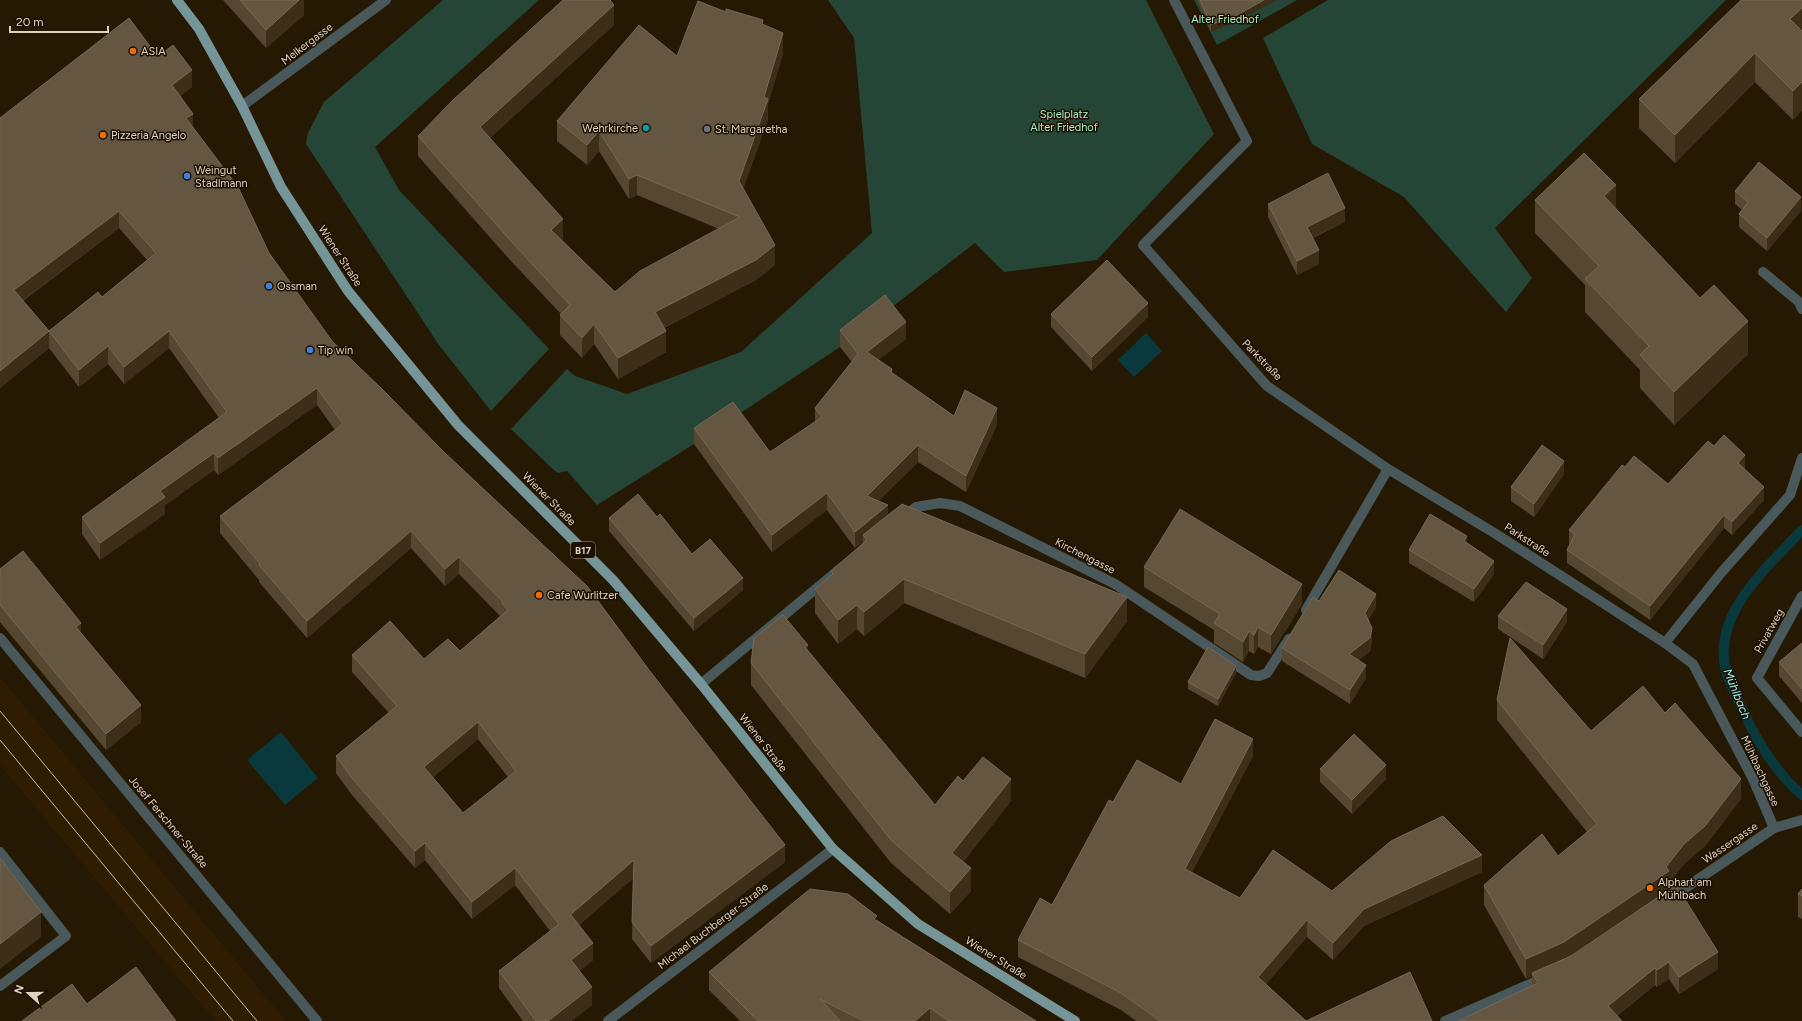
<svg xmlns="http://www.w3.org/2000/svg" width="1802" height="1021" font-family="Figtree,sans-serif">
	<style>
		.built { fill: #2e1d00 }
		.green { fill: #254636 }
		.water { fill: #09393c }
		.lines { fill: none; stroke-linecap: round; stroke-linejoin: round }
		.stream { stroke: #09393c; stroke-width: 10 }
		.minor { stroke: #49585a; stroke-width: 10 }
		.major { stroke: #759599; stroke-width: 10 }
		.tram { stroke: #c7beaf; stroke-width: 1 }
		.wall { fill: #554730; fill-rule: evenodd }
		.shaded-wall { fill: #3c2e17 }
		.building { fill: #645640; stroke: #766955; fill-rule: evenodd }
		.food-dot { fill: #e8710a; stroke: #1d1000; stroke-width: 1.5 }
		.culture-dot { fill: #0f9aa8; stroke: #1d1000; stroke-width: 1.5 }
		.worship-dot { fill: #6b7280; stroke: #1d1000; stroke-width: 1.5 }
		.shop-dot { fill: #3f7fe0; stroke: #1d1000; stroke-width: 1.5 }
		.labels { text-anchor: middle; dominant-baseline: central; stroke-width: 3; stroke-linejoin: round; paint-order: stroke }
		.shield { fill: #1d1000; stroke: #a3988a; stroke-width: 1 }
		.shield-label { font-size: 10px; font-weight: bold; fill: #dcd3c5 }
		.park-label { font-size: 11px; fill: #a4efca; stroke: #1d1000 }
		.street-label { font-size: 11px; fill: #dcd3c5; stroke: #1d1000 }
		.poi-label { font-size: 11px; fill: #dcd3c5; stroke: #1d1000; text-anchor: start }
		.water-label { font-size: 12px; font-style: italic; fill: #8feef4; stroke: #1d1000 }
	</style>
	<rect width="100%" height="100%" fill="#261903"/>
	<polygon class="built" points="0,677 286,1021 215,1021 0,765"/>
	<g class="green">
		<polygon points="443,0 539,0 375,147 399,190 549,349 491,411 439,345 306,144 308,133 324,102"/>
		<polygon points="828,0 1146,0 1214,134 1097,260 1004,272 975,243 840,347 694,444 597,505 567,471 558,473 555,471 511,429 567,369 575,376 627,394 741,352 872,233 854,38"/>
		<polygon points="1194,0 1297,0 1217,45"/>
		<polygon points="1328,0 1726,0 1495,228 1532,278 1506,312 1404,197 1312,144 1263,38"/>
	</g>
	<g class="water">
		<polygon points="1146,333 1162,351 1134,377 1118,360"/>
		<polygon points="281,732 318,778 285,805 247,760"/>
	</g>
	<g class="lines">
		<path class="stream" d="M 1802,530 C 1768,567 1711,614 1726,671 C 1730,684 1737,698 1743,710 C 1756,741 1777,773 1802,795"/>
		<g class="minor">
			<polyline points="1174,0 1247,141 1143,245 1267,386 1388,469 1496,534 1665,643"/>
			<polyline points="242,106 386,0"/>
			<polyline points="1763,272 1799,302 1802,309"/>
			<polyline points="903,517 916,507 940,503 960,506 1115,584 1251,675 1259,676 1267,673 1289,639"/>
			<polyline points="1802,596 1757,678 1802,732"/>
			<polyline points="1306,610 1388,469"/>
			<polyline points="0,638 317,1021"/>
			<polyline points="701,684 841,568"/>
			<polyline points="1774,828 1753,779 1693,664 1665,643 1721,573 1790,495 1802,458"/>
			<polyline points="0,852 66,936 0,986"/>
			<polyline points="1669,899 1774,828 1802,820"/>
			<polyline points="608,1021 833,849"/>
			<polyline points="1445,1021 1544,978"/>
		</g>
		<polyline class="major" points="177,0 199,29 242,106 281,187 348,291 458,425 613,580 701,684 833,849 918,924 1075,1021"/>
		<g class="tram">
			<polyline points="0,711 257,1021"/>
			<polyline points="0,740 233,1021"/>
		</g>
	</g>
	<g class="wall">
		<polygon points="223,0 304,0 304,15 266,48"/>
		<polygon points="1197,0 1277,0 1237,21 1211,32"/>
		<polygon points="1802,0 1793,120 1755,82 1675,163 1639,128 1639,99"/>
		<polygon points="726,12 763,25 783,53 768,104 768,119 743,189 775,265 756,280 664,328 666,352 618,379 594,344 582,358 560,335 560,315 561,314 510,260 418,156 418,136 614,25 490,138 563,239 562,240 615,292 719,229 637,195 629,199 599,151 587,165 557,141 557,121 677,56"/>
		<path d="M 158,57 L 192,87 L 180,96 L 193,127 L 269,253 L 332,341 L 785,862 L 651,963 L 632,939 L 633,878 L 579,925 L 593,960 L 579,971 L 592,1005 L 571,1021 L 523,1021 L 499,988 L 499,971 L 550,931 L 515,885 L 472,919 L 425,860 L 415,868 L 352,795 L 336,773 L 336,756 L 389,713 L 352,672 L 352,655 L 424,659 L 460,651 L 500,616 L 459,574 L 445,586 L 411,548 L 307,638 L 259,582 L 259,580 L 220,533 L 220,516 L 335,430 L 317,405 L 218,475 L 214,470 L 165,505 L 165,514 L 100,560 L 82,534 L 82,517 L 219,418 L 169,348 L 124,384 L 108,364 L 79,387 L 49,348 L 0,388 L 0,118 ZM 119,228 L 147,260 L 102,297 L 49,331 L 23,301 ZM 478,739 L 508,777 L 463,813 L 433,777 Z"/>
		<polygon points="1735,191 1801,211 1767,251 1739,227 1739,214 1742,210 1735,204"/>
		<polygon points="1535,200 1616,209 1748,354 1674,425 1640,388 1640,370 1585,312 1585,285 1535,233"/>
		<polygon points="1268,204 1345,222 1313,238 1319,264 1297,275 1268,217"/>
		<polygon points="1051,314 1148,317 1092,371 1051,327"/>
		<polygon points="840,330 906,339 878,360 892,373 954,416 997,425 966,492 918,462 878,501 888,515 1127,621 1085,678 904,603 864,636 857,629 838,644 815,613 815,589 831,576 831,571 863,544 863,542 855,548 827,510 772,552 694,444 694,428 770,452 815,422 815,408 852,362 840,347"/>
		<polygon points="1714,446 1745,468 1745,469 1764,500 1732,535 1724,528 1650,620 1567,563 1567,550 1570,544 1569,543 1569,530 1625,467 1668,484"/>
		<polygon points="1564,474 1534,517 1511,501 1511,487"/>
		<polygon points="657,517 692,554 743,590 694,631 609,531 609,518"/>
		<polygon points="1467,543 1494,574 1474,602 1409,563 1409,550"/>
		<polygon points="1144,567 1302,604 1271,654 1258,647 1254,654 1249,651 1243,662 1214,643 1214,630 1144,587"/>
		<polygon points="0,569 81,632 141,722 106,750 0,622"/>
		<polygon points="1319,601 1376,607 1368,620 1372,641 1370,651 1359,660 1366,678 1350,704 1282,661 1282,648"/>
		<polygon points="1498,616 1567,622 1543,659 1498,629"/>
		<polygon points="1802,643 1802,703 1779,676 1779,662"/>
		<polygon points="808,651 935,805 963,781 1011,801 963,862 971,891 950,914 891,863 751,685 751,663"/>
		<polygon points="1236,673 1218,706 1188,689 1188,682"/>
		<polygon points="1497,700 1591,731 1665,713 1741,799 1705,846 1684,864 1669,883 1669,890 1718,969 1679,994 1669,979 1657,987 1655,985 1617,1016 1532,986 1532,976 1526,979 1484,905 1484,885 1558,856 1587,832 1497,720"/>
		<polygon points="1253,756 1192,872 1240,898 1332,891 1482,872 1364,926 1333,960 1307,937 1266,984 1306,1021 1432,1021 1136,1021 1121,1010 1018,957 1018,940 1052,905 1113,802 1181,784"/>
		<polygon points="1320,769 1386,779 1352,814 1320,782"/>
		<polygon points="1802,889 1802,919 1798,917 1798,894"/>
		<polygon points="877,920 1036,1021 740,1021 709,990 709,972"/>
	</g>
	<g class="shaded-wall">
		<polygon points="299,0 304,0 304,15 266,48 266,30"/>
		<polygon points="1264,0 1277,0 1237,21 1211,32 1211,25"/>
		<polygon points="614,5 614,25 480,147 480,127"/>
		<polygon points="1802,8 1802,37 1790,19"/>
		<polygon points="783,33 783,53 768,104 768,119 739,201 739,181"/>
		<polygon points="1755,53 1755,82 1675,163 1675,135"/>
		<polygon points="192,70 192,87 172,102 172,85"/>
		<polygon points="1802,82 1802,111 1793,120 1793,91"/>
		<polygon points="193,114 193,131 186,118"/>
		<polygon points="599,131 599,151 587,165 587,145"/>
		<polygon points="637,175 637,195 629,199 629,179"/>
		<polygon points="1616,185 1616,218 1604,196"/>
		<polygon points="1801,197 1801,211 1767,251 1767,238"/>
		<polygon points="1345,208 1345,222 1307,240 1307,227"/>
		<polygon points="119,211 119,228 14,307 14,290"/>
		<polygon points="563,219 563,239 551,250 551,230"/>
		<polygon points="775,245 775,265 756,280 655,332 655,312"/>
		<polygon points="1319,250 1319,264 1297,275 1297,261"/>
		<polygon points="1148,303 1148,317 1092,371 1092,357"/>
		<polygon points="1748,321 1748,354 1674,425 1674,392"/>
		<polygon points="906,322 906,339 867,369 867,352"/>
		<polygon points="594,324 594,344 582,358 582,338"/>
		<polygon points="49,331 49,348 0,388 0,371"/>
		<polygon points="169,331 169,348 124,384 124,367"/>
		<polygon points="666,331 666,352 618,379 618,358"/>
		<polygon points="108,346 108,364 79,387 79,370"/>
		<polygon points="317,388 317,405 218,475 218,458"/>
		<polygon points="997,408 997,425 966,492 966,476"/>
		<polygon points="918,445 918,462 867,513 867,496"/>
		<polygon points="214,453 214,470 165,505 165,514 100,560 100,543 160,491"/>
		<polygon points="1745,455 1745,468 1738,477 1738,463"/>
		<polygon points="1564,461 1564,474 1534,517 1534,504"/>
		<polygon points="1764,487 1764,500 1732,535 1732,522"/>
		<polygon points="827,493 827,510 772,552 772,535"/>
		<polygon points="888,505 888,522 863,535 863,542 855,548 855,532"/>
		<polygon points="1724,515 1724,528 1650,620 1650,606"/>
		<polygon points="411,531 411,548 307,638 307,621"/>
		<polygon points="1467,536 1467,549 1464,541"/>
		<polygon points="459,557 459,574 445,586 445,569"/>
		<polygon points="1494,561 1494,574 1474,602 1474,589"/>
		<polygon points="743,578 743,590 694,631 694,618"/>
		<polygon points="904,579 904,603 864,636 864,612"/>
		<polygon points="1302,584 1302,604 1271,654 1271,635"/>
		<polygon points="1376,594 1376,607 1365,626 1365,613"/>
		<polygon points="1127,597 1127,621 1085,678 1085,654"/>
		<polygon points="857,605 857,629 838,644 838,620"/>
		<polygon points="1567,609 1567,622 1543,659 1543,645"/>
		<polygon points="81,623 81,640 76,627"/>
		<polygon points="1258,627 1258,647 1254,654 1254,635"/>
		<polygon points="1372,628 1372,641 1370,651 1349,668 1349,654"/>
		<polygon points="1249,631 1249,651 1243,662 1243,642"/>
		<polygon points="808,645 808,668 805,647"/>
		<polygon points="1366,665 1366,678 1350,704 1350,690"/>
		<polygon points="1236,666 1236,673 1218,706 1218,699"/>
		<polygon points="141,705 141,722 106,750 106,734"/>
		<polygon points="478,722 478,739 424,784 424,767"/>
		<polygon points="1253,739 1253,756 1185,886 1185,869"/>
		<polygon points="1386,765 1386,779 1352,814 1352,800"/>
		<polygon points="1011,779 1011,801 952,876 952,853"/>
		<polygon points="1741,779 1741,799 1705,846 1684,864 1669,883 1669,891 1564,962 1532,973 1532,976 1526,979 1526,959 1666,867 1684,844"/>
		<polygon points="425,843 425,860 415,868 415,851"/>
		<polygon points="785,845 785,862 651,963 651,946"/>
		<polygon points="1482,855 1482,872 1364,926 1333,960 1333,943 1364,909"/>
		<polygon points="634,860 634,878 569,933 569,916"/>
		<polygon points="515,868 515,885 472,919 472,902"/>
		<polygon points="971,868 971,891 950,914 950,892"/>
		<polygon points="41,912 41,937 0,969 0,944"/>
		<polygon points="1307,920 1307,937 1258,994 1258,977"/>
		<polygon points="593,943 593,960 571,977 571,960"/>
		<polygon points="1718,952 1718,969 1679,994 1679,977"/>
		<polygon points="1669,962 1669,979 1657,987 1657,970"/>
		<polygon points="1655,968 1655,985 1610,1021 1608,1006"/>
		<polygon points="592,987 592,1005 571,1021 548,1021"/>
		<polygon points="930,1008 930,1021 915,1021"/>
	</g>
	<g class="building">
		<polygon points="240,0 299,0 266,30"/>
		<polygon points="563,0 610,0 614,5 480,127 563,219 551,230 615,292 640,271 740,217 637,175 629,179 599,131 587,145 557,121 639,25 677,56 698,1 726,12 726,9 763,20 762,24 783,33 764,97 768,99 739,181 775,245 756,260 655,312 666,331 618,358 594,324 582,338 560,315 570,305 510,240 418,136 454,99"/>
		<polygon points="1200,0 1264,0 1237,15 1211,25"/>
		<polygon points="1741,0 1802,0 1802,8 1790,19 1802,31 1802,82 1793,91 1755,53 1675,135 1639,99"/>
		<path d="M 129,18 L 158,57 L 173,45 L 192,70 L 172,85 L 193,114 L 186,118 L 238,187 L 269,253 L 332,341 L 383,390 L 444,452 L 587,586 L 649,670 L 785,845 L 651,946 L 632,922 L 634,860 L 569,916 L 571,915 L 593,943 L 571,960 L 592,987 L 548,1021 L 536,1021 L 499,971 L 559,924 L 515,868 L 472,902 L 425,843 L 415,851 L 352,778 L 336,756 L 397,706 L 352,655 L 390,621 L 424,659 L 448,639 L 460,651 L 508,610 L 502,603 L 503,602 L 459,557 L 445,569 L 411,531 L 307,621 L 259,565 L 260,564 L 220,516 L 343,424 L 317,388 L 218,458 L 214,453 L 160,491 L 165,497 L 100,543 L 82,517 L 227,412 L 169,331 L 124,367 L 108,346 L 79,370 L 49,331 L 0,371 L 0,118 ZM 119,211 L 156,253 L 102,297 L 98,292 L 49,331 L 14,290 ZM 478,722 L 516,771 L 463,813 L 424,767 Z"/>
		<polygon points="1584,153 1616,185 1604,196 1700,298 1714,285 1748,321 1674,392 1640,355 1649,346 1585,279 1599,266 1535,200"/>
		<polygon points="1759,162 1801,197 1767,238 1739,214 1748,202 1735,191"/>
		<polygon points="1328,173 1345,208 1307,227 1319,250 1297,261 1268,204"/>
		<polygon points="1107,260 1148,303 1092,357 1051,314"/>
		<polygon points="885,295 906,322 867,352 892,369 891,372 954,416 965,390 997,408 966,476 918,445 867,496 888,505 855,532 827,493 772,535 694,428 733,402 770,452 822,417 815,408 858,354 840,330"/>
		<polygon points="1724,435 1745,455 1738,463 1764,487 1732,522 1724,515 1650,606 1567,550 1575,534 1569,530 1622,465 1625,467 1634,456 1668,484 1708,441 1714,446"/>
		<polygon points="1542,445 1564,461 1534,504 1511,487"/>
		<polygon points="638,494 657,517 660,514 692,554 710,539 743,578 694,618 609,518"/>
		<polygon points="902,504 1127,597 1085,654 904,579 864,612 857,605 838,620 815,589 833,574 831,571 867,540 863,535"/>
		<polygon points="1180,509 1302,584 1271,635 1258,627 1254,635 1249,631 1243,642 1214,623 1220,614 1144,567"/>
		<polygon points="1430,514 1467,536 1464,541 1494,561 1474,589 1409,550"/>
		<polygon points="23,551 81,623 76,627 141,705 106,734 0,605 0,569"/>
		<polygon points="1339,570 1376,594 1365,613 1372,628 1370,638 1349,654 1366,665 1350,690 1282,648 1313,597 1319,601"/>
		<polygon points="1526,582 1567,609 1543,645 1498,616"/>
		<polygon points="783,615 808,645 805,647 935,805 958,776 963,781 983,757 1011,779 952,853 971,868 950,892 891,840 751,663 754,638"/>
		<polygon points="1510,638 1591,731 1643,686 1665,713 1675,703 1741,779 1705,826 1684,844 1666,867 1669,871 1564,942 1526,959 1484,885 1542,834 1558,856 1597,824 1497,700"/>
		<polygon points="1802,643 1802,689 1779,662"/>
		<polygon points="1208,647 1236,666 1218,699 1188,682"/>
		<polygon points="1215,719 1253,739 1185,869 1240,898 1273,850 1332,891 1391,841 1443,816 1482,855 1364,909 1333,943 1307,920 1258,977 1306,1021 1410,972 1432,1021 1160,1021 1121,993 1018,940 1040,898 1052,905 1109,800 1113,802 1137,760 1181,784"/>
		<polygon points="1354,734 1386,765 1352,800 1320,769"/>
		<polygon points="0,858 41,912 0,944"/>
		<polygon points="1676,885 1718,952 1679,977 1669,962 1657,970 1655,968 1608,1006 1622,1021 1458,1021 1538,983 1532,973 1571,956"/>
		<polygon points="810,889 848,894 877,916 874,919 1036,1021 949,1021 930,1008 915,1021 864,1021 820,999 840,1021 758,1021 709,972"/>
		<polygon points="1802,889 1802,896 1798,894"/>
		<polygon points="136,967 176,1021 22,1021 72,984 87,1004"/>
	</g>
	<g class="food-dot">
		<circle cx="133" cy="51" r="4"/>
		<circle cx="103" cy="135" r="4"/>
		<circle cx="539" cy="595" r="4"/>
		<circle cx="1650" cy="888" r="4"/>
	</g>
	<circle class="culture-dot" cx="646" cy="128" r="4"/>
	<circle class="worship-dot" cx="707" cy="129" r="4"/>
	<g class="shop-dot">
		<circle cx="187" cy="176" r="4"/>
		<circle cx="269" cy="286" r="4"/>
		<circle cx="310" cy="350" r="4"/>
	</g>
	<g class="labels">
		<rect class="shield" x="571" y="542" width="24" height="16" rx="3"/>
		<g class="shield-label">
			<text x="583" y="550">B17</text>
		</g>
		<g class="park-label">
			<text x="1225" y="19">Alter Friedhof</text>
			<text x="1064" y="114">Spielplatz<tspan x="1064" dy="13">Alter Friedhof</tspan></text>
		</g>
		<g class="street-label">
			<text transform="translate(307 44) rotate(-37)">Melkergasse</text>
			<text transform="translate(340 256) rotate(57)">Wiener Straße</text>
			<text transform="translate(1262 360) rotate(46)">Parkstraße</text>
			<text transform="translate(549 499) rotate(45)">Wiener Straße</text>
			<text transform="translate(1527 540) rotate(33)">Parkstraße</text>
			<text transform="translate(1085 556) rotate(27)">Kirchengasse</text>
			<text transform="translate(1769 631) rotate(-61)">Privatweg</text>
			<text transform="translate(763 743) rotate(52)">Wiener Straße</text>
			<text transform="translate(1760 771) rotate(65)">Mühlbachgasse</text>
			<text transform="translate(168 822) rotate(50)">Josef Ferschner-Straße</text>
			<text transform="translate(1730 843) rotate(-34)">Wassergasse</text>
			<text transform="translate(713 926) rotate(-37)">Michael Buchberger-Straße</text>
			<text transform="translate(996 958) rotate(32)">Wiener Straße</text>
		</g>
		<g class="poi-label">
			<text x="141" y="51">ASIA</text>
			<text x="638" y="128" text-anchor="end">Wehrkirche</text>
			<text x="715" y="129">St. Margaretha</text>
			<text x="111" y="135">Pizzeria Angelo</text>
			<text x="195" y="170">Weingut<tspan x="195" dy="13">Stadlmann</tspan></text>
			<text x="277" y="286">Ossman</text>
			<text x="318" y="350">Tip win</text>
			<text x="547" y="595">Cafe Wurlitzer</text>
			<text x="1658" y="882">Alphart am<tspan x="1658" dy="13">Mühlbach</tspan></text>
		</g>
		<g class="water-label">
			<text transform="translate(1737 694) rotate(68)">Mühlbach</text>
		</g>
	</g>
	<g transform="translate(28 993) rotate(291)" stroke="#1d1000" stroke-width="3" paint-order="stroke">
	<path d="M0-3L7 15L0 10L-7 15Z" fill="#dcd3c5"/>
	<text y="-6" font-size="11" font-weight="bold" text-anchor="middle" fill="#dcd3c5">N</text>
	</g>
	<path d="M10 26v6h98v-6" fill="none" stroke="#dcd3c5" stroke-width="2"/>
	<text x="16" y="26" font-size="12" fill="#dcd3c5" stroke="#1d1000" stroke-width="3" paint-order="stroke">20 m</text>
</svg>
